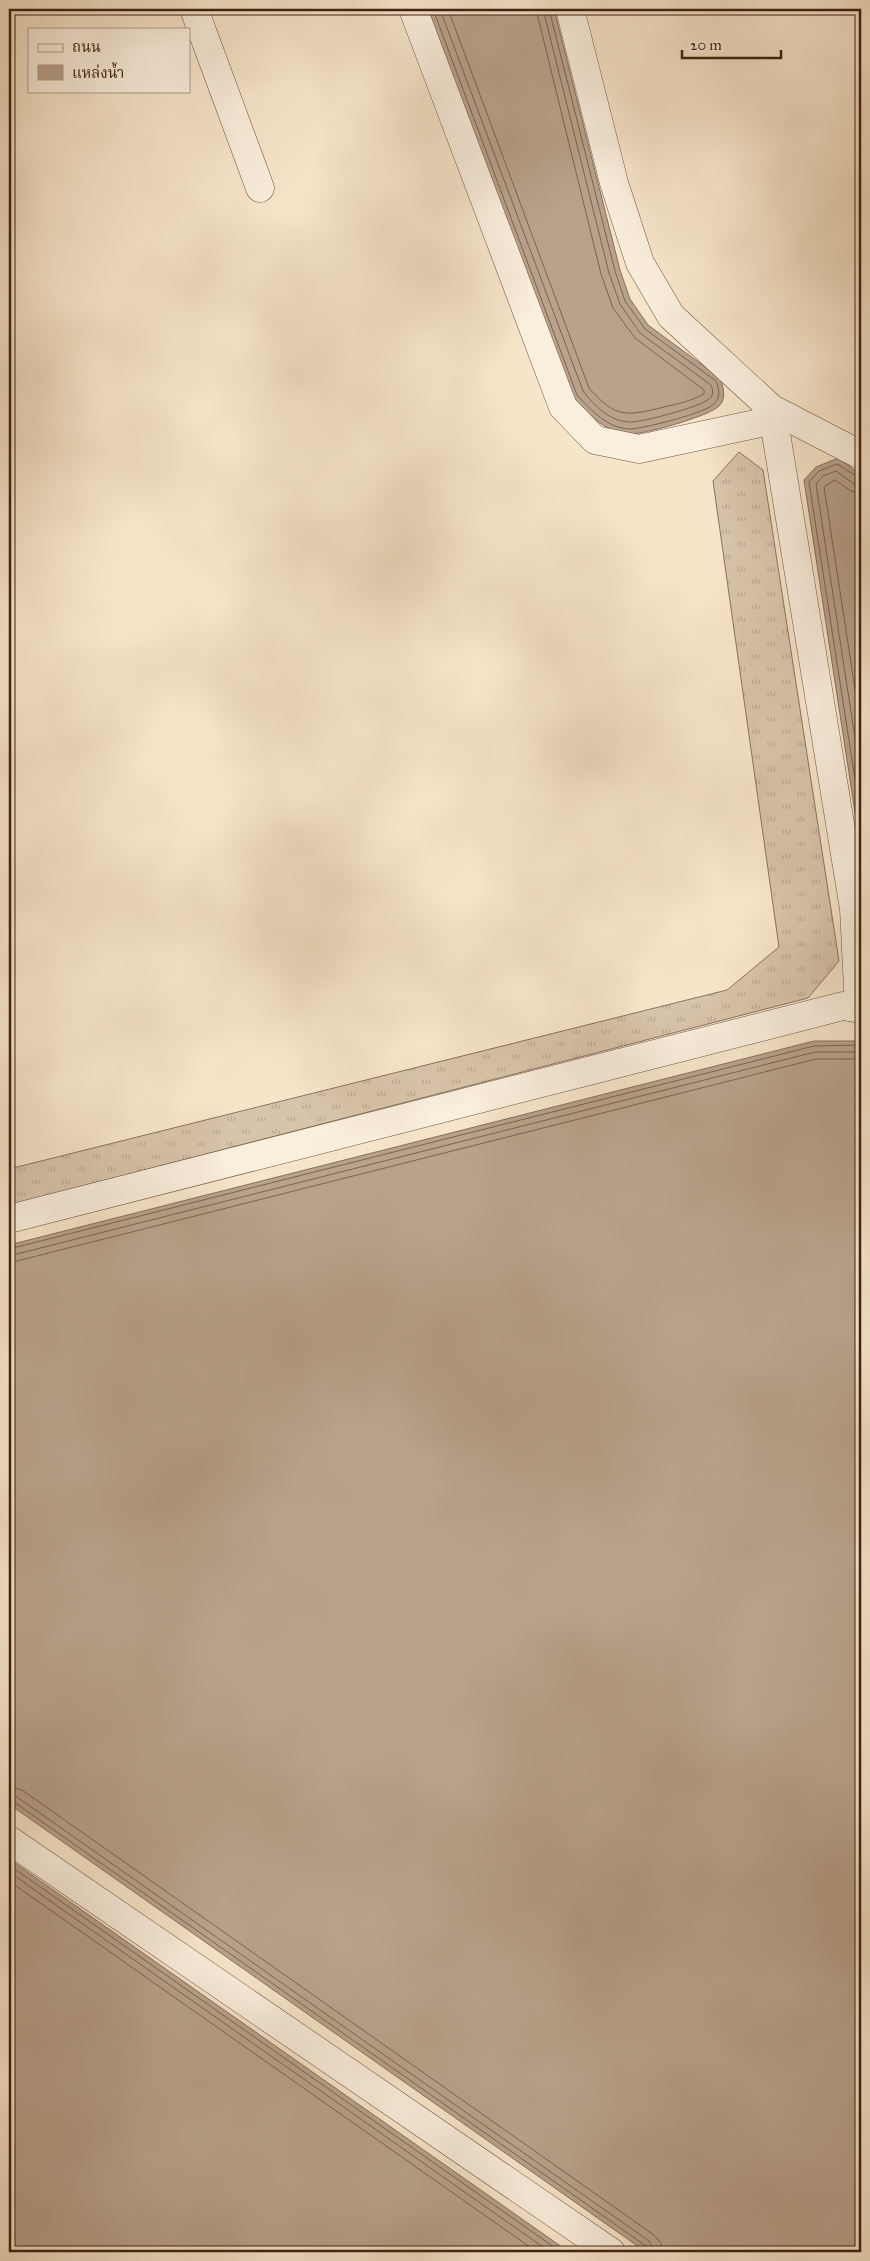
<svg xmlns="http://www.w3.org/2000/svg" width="870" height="2261" font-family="'IM FELL Great Primer','Noto Serif Thai',serif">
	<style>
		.grass { fill: url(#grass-tufts); stroke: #8c725f }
		.water { fill: #b8a28c; stroke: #886e5c }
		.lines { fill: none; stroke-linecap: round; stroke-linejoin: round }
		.shore { stroke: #7c6250; stroke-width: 1 }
		.minor-casing { stroke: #6d5241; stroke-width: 29 }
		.minor { stroke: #faeedd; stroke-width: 28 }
	</style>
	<defs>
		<pattern id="grass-tufts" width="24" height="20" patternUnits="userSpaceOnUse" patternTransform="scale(1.25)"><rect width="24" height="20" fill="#d8c4ab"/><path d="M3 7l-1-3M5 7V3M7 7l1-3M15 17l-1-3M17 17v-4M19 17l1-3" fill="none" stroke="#baa892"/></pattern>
	</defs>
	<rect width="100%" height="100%" fill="#f7e5ca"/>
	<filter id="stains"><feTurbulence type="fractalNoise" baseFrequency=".004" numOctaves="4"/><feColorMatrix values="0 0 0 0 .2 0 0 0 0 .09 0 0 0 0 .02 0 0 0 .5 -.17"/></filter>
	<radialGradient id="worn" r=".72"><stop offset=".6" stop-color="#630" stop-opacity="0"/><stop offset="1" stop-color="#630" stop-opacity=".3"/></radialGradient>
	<polygon class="grass" points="739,452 763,470 839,961 808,998 9,1205 9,1169 727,990 779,947 713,481"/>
	<g class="water">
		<path d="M 428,9 L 554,9 L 620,270 L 630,299 L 648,325 L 720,378 C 723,387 727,398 719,406 C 710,416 642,435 629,434 C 604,431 588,415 573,397 Z"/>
		<polygon points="838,458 861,475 861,851 804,480 816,467"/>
		<polygon points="814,1041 861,1041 861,2252 646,2252 9,1804 9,1245"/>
		<polygon points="9,1859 569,2252 9,2252"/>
	</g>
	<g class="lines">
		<g class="shore">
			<path d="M 433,9 L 577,395 C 591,410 608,429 631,429 C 645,428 707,413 715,403 C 721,396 719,388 716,381 L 645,329 L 625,301 L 615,271 L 549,9"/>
			<path d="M 440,9 L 583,391 C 595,406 610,422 631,422 C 643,422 700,407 709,399 C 714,395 713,390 711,385 L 640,333 L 620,304 L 609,273 L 543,9"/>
			<path d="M 448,9 L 589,388 C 616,419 627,416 664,407 C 678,404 691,401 704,394 L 704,390 L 635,338 L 613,308 L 601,274 L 536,9"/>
			<polyline points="861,479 837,464 819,471 809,482 861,818"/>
			<polyline points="861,485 854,484 836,471 823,476 816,484 861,777"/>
			<polyline points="861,493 851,491 835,480 824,487 861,728"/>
			<polyline points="9,1249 814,1046 861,1045"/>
			<polyline points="9,1256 815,1052 861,1052"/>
			<polyline points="9,1263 816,1059 861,1059"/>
			<polyline points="9,1787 22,1790 654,2235 661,2243 662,2252"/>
			<polyline points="9,1794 17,1797 649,2241 655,2252"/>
			<polyline points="9,1801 14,1802 646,2246 648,2252"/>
			<polyline points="9,1865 561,2252"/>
			<polyline points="9,1872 550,2252"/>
			<polyline points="9,1881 537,2252"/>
		</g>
		<g class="minor-casing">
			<g id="minor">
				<polyline points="194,9 260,188"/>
				<polyline points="413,9 563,407 595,440 639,449 788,417"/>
				<polyline points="570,9 614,183 640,263 671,316 772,409 861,455"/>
				<polyline points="772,409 854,909 859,1008"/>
				<polyline points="9,1219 843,1006 861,1009"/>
				<polyline points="9,1840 611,2252"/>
			</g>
		</g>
		<use href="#minor" class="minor"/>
	</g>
	<rect width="870" height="2261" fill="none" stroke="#f7e5ca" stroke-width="30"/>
	<rect x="10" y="10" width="850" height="2241" fill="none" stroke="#3f2113" stroke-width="2.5"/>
	<rect x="15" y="15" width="840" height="2231" fill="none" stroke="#3f2113"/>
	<rect x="28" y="28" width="162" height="65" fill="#faeedd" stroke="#af9c8c"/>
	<rect x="38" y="44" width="25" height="8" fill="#faeedd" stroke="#af9c8c"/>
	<text x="72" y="52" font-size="15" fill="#3f2113">ถนน</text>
	<rect x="38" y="65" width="25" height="15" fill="#b8a28c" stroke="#af9c8c"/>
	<text x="72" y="78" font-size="15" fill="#3f2113">แหล่งน้ำ</text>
	<path d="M682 50v8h99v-8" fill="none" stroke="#3f2113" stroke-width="2.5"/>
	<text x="690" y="50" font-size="15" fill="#3f2113" stroke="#faeedd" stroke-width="4" paint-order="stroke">20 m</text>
	<rect width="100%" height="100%" filter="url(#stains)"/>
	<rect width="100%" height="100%" fill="url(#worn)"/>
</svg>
